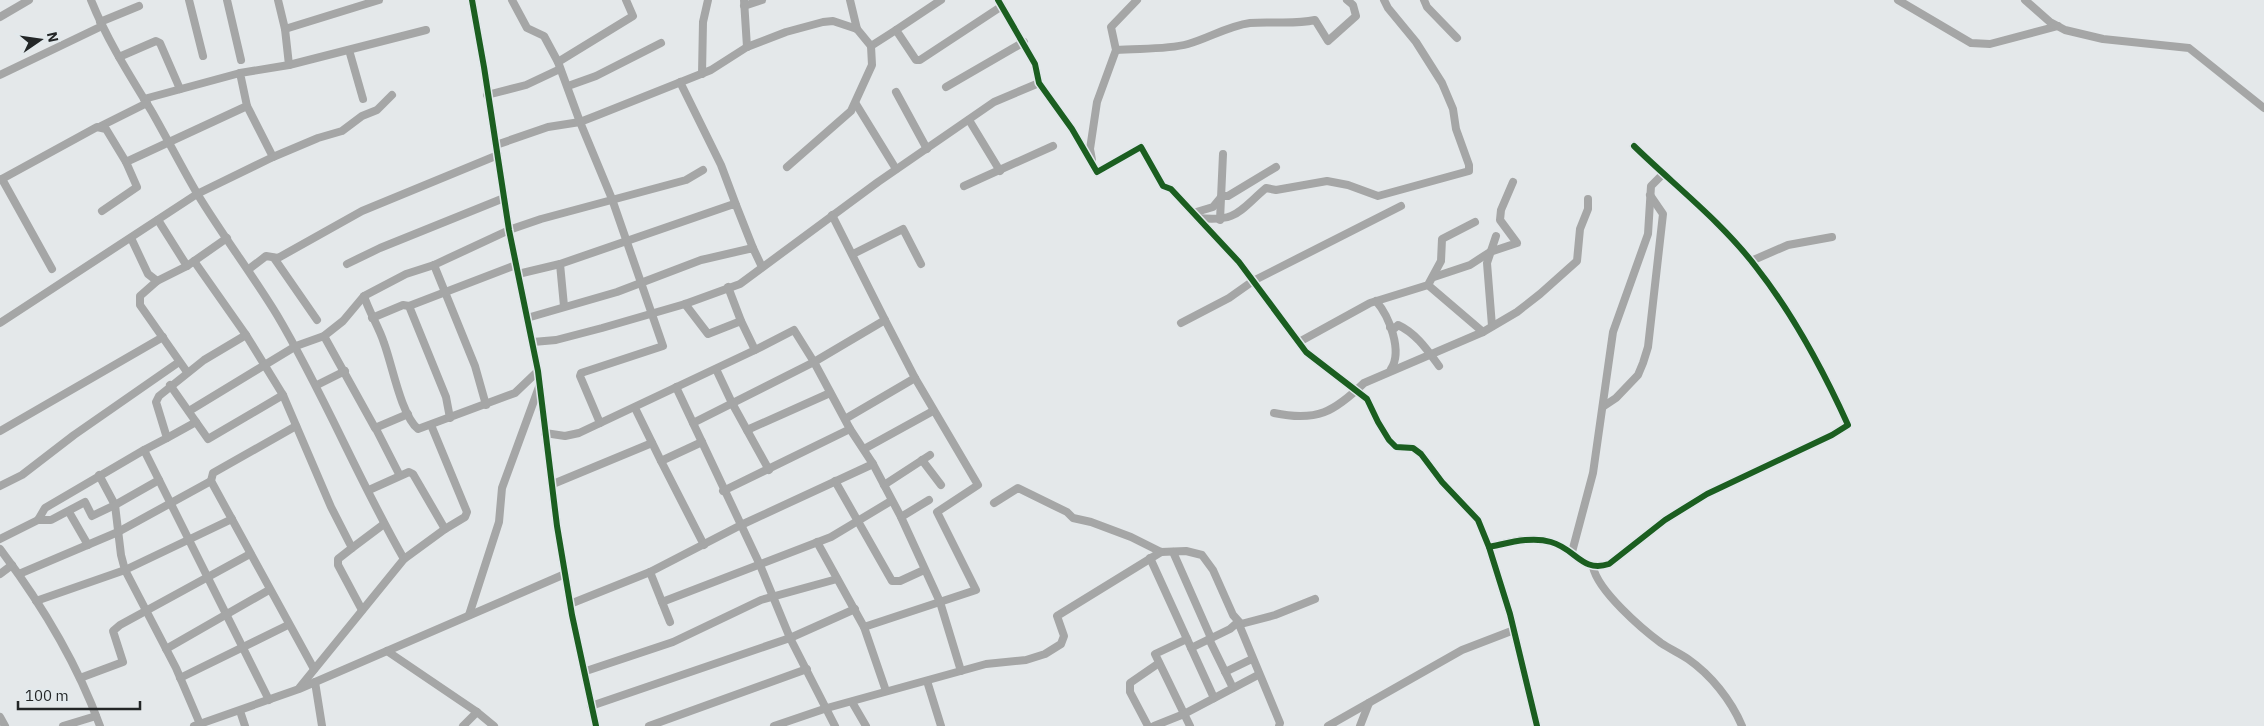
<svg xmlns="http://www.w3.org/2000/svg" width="2264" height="726" font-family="'IBM Plex Sans',sans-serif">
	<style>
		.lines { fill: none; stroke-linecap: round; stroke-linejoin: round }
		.street { stroke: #a5a6a6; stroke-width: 8 }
		.cycleway-casing { stroke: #e2e9ec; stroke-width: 9 }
		.cycleway { stroke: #1b5e20; stroke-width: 6 }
	</style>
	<rect width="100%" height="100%" fill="#e4e8ea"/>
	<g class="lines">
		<g class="street">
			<path d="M 91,0 C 107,40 130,76 152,112 C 168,140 182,168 198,195 C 223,236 252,274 277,315 C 324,394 358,479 404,559"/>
			<polyline points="189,0 203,56"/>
			<polyline points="227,0 241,60"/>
			<polyline points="472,0 484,67 509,230 538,371 557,526 572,615 596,726"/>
			<polyline points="512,0 527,28 544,36 558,62 580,122 612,199 663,346 581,373 580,376 600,423"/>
			<polyline points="744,0 747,47"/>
			<polyline points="850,0 857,29"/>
			<polyline points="941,0 896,30 916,60 920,60 1002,6"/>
			<polyline points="998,0 1035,64 1039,83 1072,129 1097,172 1141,147 1163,186 1171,189 1239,262 1306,352 1367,399 1378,422 1389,440 1396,447 1413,448 1421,454 1442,482 1478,520 1489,547 1510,614 1537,726"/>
			<polyline points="1424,0 1427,7 1457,38"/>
			<polyline points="1898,0 1971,43 1990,44 2058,26"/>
			<polyline points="2025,0 2050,22 2065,30 2103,39 2189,48 2264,108"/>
			<polyline points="744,6 762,0"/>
			<polyline points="0,17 29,0"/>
			<polyline points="100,22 139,6"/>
			<polyline points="285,29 379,0"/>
			<polyline points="349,50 363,99"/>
			<path d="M 1116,50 C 1139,48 1166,50 1188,44 C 1209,38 1228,26 1250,23 C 1272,21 1293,25 1315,20 L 1328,41 L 1356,16 L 1353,5 L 1347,0"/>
			<polyline points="119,57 156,41 160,43 180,89"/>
			<polyline points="558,62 633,16 626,0"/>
			<polyline points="289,65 426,30"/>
			<polyline points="702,74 703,22 708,0"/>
			<polyline points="0,75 102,26"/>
			<polyline points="680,82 721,165 736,205"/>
			<polyline points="568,86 596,76 661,43"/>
			<polyline points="946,87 1024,42"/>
			<polyline points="896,92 927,149"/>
			<polyline points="487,95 526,85 560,69"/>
			<polyline points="144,99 240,73"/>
			<polyline points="856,104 896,169"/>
			<polyline points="247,106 273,157"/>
			<polyline points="969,120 1000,171"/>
			<polyline points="101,126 147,103"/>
			<polyline points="496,145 548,127 580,122 598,115 711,70 747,47 786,32 823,22 833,21 857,29 871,46"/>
			<polyline points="1092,160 1090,149 1097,102 1116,50 1111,27 1137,0"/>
			<polyline points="787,167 851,111 872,65 871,46 896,30"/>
			<polyline points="2,179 52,269"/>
			<polyline points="0,180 97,127 106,129 126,162 247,106 240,73 289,65 285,29 278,0"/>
			<polyline points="964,186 1053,146"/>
			<polyline points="102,211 137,187 126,162"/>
			<polyline points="1193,213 1213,207 1222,196 1228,196 1276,167"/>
			<polyline points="832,215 885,320"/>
			<path d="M 1198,218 C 1237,222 1238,212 1266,188 L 1276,190 L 1327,181 L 1348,185 L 1378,196 L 1469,171 L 1469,165 L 1456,129 L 1453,109 L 1442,83 L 1416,42 L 1388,8 L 1384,0"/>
			<polyline points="158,220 187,266"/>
			<polyline points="1220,220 1223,154"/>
			<polyline points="131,238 148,274 157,281"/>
			<polyline points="853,254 903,229 921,264"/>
			<polyline points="274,258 317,320"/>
			<polyline points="194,261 246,335 204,360 159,396 156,402 167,438 144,450 269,700"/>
			<polyline points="1751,261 1788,245 1832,237"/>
			<polyline points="347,264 380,248 504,198"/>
			<polyline points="434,265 475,366 486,405"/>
			<polyline points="249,269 266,256 278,258 362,211 498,155"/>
			<polyline points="518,274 560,264"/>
			<polyline points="1434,277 1470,265 1490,252 1517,243 1500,220 1501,210 1513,182"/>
			<polyline points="1428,285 1483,332"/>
			<polyline points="728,287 741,321 755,350 794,330 814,362 885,320 915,378 978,485 937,512 976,590 864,627"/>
			<path d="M 364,296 C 369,312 379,327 384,343 C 392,364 401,415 418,429 L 515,393 L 538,371"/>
			<path d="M 1376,301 C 1389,316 1403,351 1391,369"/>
			<polyline points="685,304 708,334 741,321"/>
			<polyline points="409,306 516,265"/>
			<polyline points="564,306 560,264 731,205 736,205 753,248"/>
			<polyline points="372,318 403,305 409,306 446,397 450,418"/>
			<polyline points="527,318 617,292 701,260 753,248 762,267"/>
			<polyline points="0,323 197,194 273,157 318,138 342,131 362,116 377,110 392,95"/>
			<polyline points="1181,323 1229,298 1253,281 1401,206"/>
			<polyline points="1492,326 1487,263 1496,236"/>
			<path d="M 1390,327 L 1395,328 L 1398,325 C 1416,333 1428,351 1439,366"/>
			<polyline points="246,335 283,395 331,507 352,548 338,559 338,565 362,610"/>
			<polyline points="324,336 375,428 408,414"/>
			<polyline points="533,342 556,340 602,328 685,304 740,284 878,182 994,102 1039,83"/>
			<polyline points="1299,342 1370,303 1428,285 1441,261 1442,239 1475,222"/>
			<polyline points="716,369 732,403 769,470"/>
			<polyline points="187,372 140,305 140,296 157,281 187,266 227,238"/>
			<polyline points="317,385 345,371"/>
			<polyline points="676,387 760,565 790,638 835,726"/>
			<polyline points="1604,406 1616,398 1638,375 1643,363 1648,347 1663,214 1650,195"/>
			<polyline points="635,408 661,461"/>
			<polyline points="189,411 296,346 324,336 343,321 364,296 406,274 434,265 509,230 541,219 686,180 703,170"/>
			<path d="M 1274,413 C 1317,422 1334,412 1364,383 L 1483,332 L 1517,312 L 1540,294 L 1577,261 L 1580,229 L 1588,209 L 1588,199"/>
			<polyline points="845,419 915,378"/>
			<polyline points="196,422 208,439 283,395"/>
			<polyline points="693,423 814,362 850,429 723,491"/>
			<polyline points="296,426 213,473 211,481 314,669"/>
			<polyline points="375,427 399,474"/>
			<polyline points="850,429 873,464 901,517 929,500"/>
			<polyline points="747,430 830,393"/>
			<polyline points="0,431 163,337"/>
			<polyline points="545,433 565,436 579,433 755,350"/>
			<polyline points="167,438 196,422 170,385"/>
			<polyline points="702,442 661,461 704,545"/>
			<polyline points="864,449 933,411"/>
			<polyline points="922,460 941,485"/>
			<polyline points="99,475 115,505 121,555 125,570 176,668 200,724"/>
			<polyline points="835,481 892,581 900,581 924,570"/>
			<polyline points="553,484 652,443"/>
			<polyline points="884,485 930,455"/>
			<polyline points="0,486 22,475 74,435 179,362"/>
			<polyline points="369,490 409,472 413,474 445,529"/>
			<polyline points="994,503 1018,488 1067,512 1073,518 1091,522 1131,537 1161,552 1186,551 1202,555 1213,570 1233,615 1241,624 1275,615 1315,599"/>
			<polyline points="69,512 88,545"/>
			<polyline points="901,517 940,602 961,671"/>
			<polyline points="38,520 51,520 85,502 92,516 115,505 159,480"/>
			<polyline points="0,539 38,520 45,508 144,450"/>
			<polyline points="817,542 864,627 886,691"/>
			<path d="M 1489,547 C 1509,543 1531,536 1551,542 C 1576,549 1582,573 1609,564 L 1665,520 L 1707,494 L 1832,435 L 1848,425 C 1823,370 1793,314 1756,267 C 1722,222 1674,185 1634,146"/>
			<polyline points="352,548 384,524"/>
			<path d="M 0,549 C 40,602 77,663 100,726"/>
			<polyline points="1173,552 1211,638"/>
			<polyline points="1572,552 1593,473 1613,332 1648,234 1651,186 1663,174"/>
			<polyline points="1150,558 1214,698"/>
			<path d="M 1593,567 C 1598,591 1642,629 1661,643 C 1670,649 1679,653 1688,659 C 1711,675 1731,700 1742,726"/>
			<polyline points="650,572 670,622"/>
			<polyline points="0,574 12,565"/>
			<polyline points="19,574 118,532 211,481"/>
			<polyline points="36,601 125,570 232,519"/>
			<polyline points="662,602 831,537 891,501"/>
			<polyline points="570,604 650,572 741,525 873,464"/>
			<polyline points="469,615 499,522 502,488 539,387"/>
			<polyline points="1187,639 1155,654 1190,726"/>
			<polyline points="1209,639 1233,688"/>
			<polyline points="1191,648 1230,629 1238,622 1280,723 1279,726"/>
			<polyline points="166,649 269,590"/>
			<polyline points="387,651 477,712 494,726"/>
			<polyline points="586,671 673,642 761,600 837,579"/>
			<polyline points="1225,672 1252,659"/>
			<polyline points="80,678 123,662 113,631 120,625 250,554"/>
			<polyline points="180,678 288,625"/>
			<polyline points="927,681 941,726"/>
			<polyline points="315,682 322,726"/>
			<polyline points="300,687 404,559 445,529 465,517 467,512 431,425"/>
			<polyline points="852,702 866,726"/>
			<polyline points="591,706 790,638 855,609"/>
			<polyline points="240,711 245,726"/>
			<polyline points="0,717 5,726"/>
			<polyline points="63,726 96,716"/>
			<polyline points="194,726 299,689 565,574"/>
			<polyline points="463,726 477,712"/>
			<polyline points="649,726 807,669"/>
			<polyline points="774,726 827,708 986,664 1026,660 1045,654 1061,644 1064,636 1057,616 1161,552"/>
			<polyline points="1148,726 1130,692 1130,683 1159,663"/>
			<polyline points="1154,726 1184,714 1258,675"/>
			<polyline points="1328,726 1462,650 1514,630"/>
			<polyline points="1360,726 1369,703"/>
		</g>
		<g class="cycleway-casing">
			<g id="cycleway">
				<polyline points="472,0 484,67 509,230 538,371 557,526 572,615 596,726"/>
				<polyline points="998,0 1035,64 1039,83 1072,129 1097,172 1141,147 1163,186 1171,189 1239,262 1306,352 1367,399 1378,422 1389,440 1396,447 1413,448 1421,454 1442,482 1478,520 1489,547 1510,614 1537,726"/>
				<path d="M 1489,547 C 1509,543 1531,536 1551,542 C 1576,549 1582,573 1609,564 L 1665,520 L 1707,494 L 1832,435 L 1848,425 C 1823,370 1793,314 1756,267 C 1722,222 1674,185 1634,146"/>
			</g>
		</g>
		<use href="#cycleway" class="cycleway"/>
	</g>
	<g transform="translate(40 40) rotate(77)" stroke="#e2e9ec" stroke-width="4" paint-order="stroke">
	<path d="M0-4L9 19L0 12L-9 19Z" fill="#232627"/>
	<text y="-8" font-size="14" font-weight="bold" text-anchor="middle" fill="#232627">N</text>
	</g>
	<path d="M18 701v8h122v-8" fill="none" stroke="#232627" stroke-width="2.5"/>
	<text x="25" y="701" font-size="15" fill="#232627" stroke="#e2e9ec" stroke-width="4" paint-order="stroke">100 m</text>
</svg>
